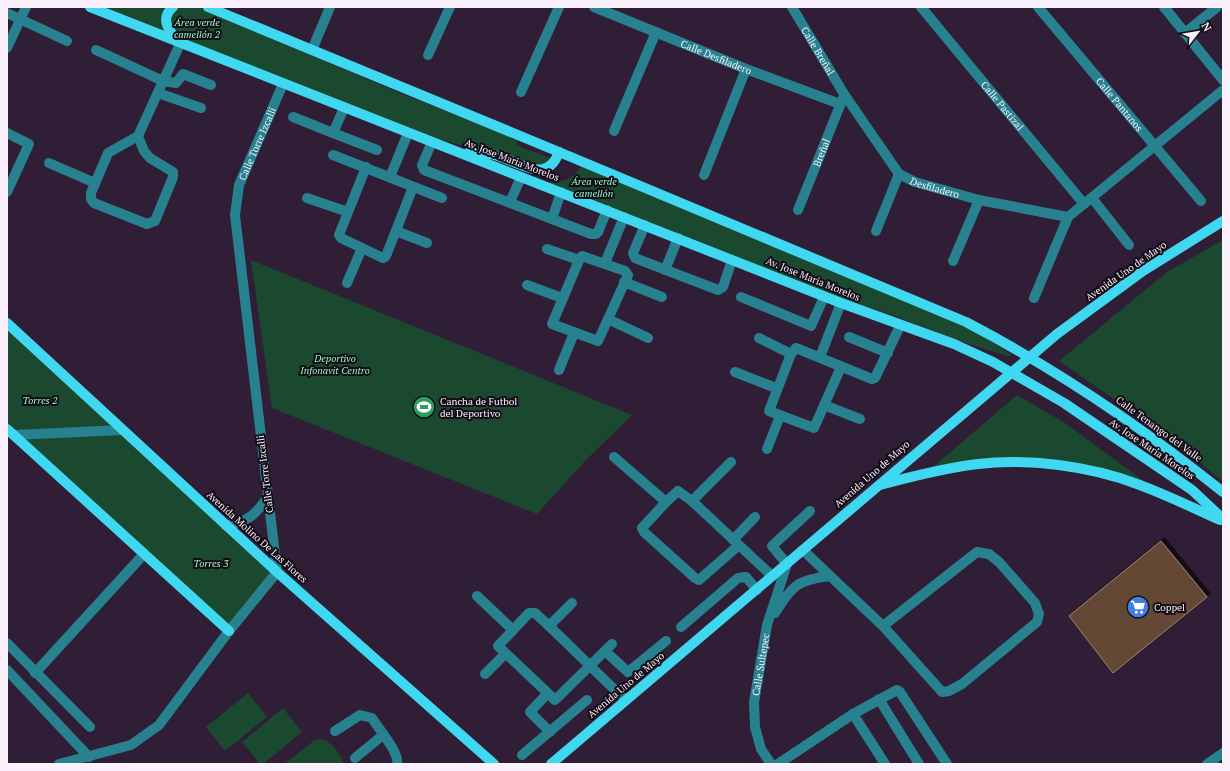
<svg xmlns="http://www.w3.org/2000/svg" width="1230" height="771" font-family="'PT Serif',serif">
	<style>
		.green { fill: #1a492f }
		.building { fill: #634834; stroke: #a1836d; filter: url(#shadow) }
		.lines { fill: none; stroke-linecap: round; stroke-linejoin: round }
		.minor { stroke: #28818f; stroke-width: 10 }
		.major { stroke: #40d8f1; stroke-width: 10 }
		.labels { text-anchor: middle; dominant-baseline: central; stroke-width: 4; stroke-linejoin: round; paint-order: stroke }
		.park-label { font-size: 10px; font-style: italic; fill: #97fcc0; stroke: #130b16 }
		.street-label { font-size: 10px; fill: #faf1fd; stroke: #130b16 }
		.poi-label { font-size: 10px; fill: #faf1fd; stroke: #130b16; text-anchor: start }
	</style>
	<defs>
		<filter id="shadow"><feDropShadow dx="3.5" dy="-3.5" stdDeviation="0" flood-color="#0009"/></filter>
	</defs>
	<rect width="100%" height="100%" fill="#2f1e35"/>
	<g class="green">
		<polygon points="96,7 167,7 167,33"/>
		<polygon points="173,7 199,7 397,92 518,139 516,145 550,158 547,163 539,166 430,137 187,44 169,31"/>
		<path d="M 581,166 L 971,329 L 1012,355 L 1007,356 L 950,338 L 895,316 L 797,283 L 547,183 C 562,182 572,180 581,166 Z"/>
		<polygon points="1223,240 1223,482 1173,440 1059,361 1167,272"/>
		<polygon points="251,260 632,415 585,461 537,514 272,408"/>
		<polygon points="7,325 119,429 15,433 7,426"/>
		<polygon points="1017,395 1065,423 1145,482 1081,465 933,467"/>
		<polygon points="121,432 275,572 229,630 18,436"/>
		<polygon points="248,693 267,717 225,751 206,727"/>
		<polygon points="283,708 302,732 263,764 260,764 242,742"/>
		<path d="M 321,739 C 331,741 341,754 343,764 L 284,764 L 315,740 Z"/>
	</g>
	<polygon class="building" points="1161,541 1207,597 1113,673 1069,616"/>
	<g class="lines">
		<g class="minor">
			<path id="s1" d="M 594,7 L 746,69 L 840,104"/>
			<path id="s2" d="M 792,7 L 844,94 L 899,174 L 915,182 L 979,200 L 1068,217"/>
			<path id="s3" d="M 921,7 L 1084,204"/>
			<path id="s4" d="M 1038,7 L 1201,201"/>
			<polyline points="1164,7 1223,80"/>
			<polyline points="7,13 67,41"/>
			<polyline points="1185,33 1217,7"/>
			<polyline points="7,48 26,7"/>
			<polyline points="96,50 163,81 176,83 183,74 211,85"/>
			<polyline points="312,50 330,7"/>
			<polyline points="428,55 450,7"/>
			<polyline points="521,92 559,7"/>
			<polyline points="158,93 201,108"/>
			<polyline points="344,108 333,133 377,150"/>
			<polyline points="293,117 333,133"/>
			<polyline points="614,131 656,32"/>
			<polyline points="7,133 29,144 7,192"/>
			<polyline points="138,136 144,151 150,158 173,172 173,177 155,221 147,224 94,203 91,199 91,193 108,153 138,136 180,44"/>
			<polyline points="432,142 422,165 424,170 591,234 596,234 598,232 607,210"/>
			<polyline points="333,155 442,198"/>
			<polyline points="49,163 95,183"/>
			<polyline points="366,167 339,235 341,238 383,258 386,256 413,187"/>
			<polyline points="704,175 746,69"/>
			<polyline points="390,177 408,133"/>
			<polyline points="307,198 348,212"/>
			<polyline points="1092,198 1129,245"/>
			<polyline points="510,202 521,177"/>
			<path id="s5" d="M 798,210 L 843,98"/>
			<polyline points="552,219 561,192"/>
			<polyline points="645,225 633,253 635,258 718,290 723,287 732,260"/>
			<polyline points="396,231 427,243"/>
			<polyline points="876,231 899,174"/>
			<polyline points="547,249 579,260"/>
			<polygon points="582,256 625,271 628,275 598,341 552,324 580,258"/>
			<polyline points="953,261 979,200"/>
			<polyline points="605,263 624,217"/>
			<polyline points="665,270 678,238"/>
			<polyline points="624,282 662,297"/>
			<polyline points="347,283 362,248"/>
			<polyline points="527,285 562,298"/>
			<polyline points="741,297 811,326 824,297"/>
			<polyline points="1034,298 1068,217 1223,90"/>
			<polyline points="608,319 648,338"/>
			<polyline points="849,337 888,353"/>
			<polyline points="759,338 791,354"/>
			<polyline points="820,357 841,303"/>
			<polyline points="841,367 814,428 769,411 791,354 796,348 872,379 875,378 900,326"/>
			<polyline points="559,370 574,333"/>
			<polyline points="735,372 776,388"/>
			<polyline points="824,405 860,419"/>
			<polyline points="14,435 122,430"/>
			<polyline points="767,449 780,416"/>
			<polyline points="614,457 666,502"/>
			<polyline points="692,501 731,462"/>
			<path d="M 226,526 C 249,521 255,515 268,497"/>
			<polyline points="733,540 755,517"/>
			<polyline points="739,545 699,580 695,578 644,532 642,528 666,502 678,491 692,501 772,576"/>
			<polyline points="803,550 883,626 942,692 949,691 962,684 1037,622 1039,614 1035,603 999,562 989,554 977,552 883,626"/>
			<polyline points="477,596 513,630"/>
			<path d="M 775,613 C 793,585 797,580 830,576"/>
			<polyline points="549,626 572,603"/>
			<polyline points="681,627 738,578 746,577 757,590"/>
			<polyline points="7,643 90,727"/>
			<path d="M 612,644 L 555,700 L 498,646 L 529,613 L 535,613 C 566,641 595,672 626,700"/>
			<polyline points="605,651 628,672 666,641"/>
			<polyline points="7,670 89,757"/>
			<polyline points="35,673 144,554"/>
			<polyline points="485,674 505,654"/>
			<polyline points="547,694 530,712 550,732"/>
			<polyline points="879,699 919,764"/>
			<polyline points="853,714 885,764"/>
			<path d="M 335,731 L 360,715 L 372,718 C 378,728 400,753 397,764"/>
			<polyline points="522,755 587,700"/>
			<polyline points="355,758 383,735"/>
			<path id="s6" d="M 59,764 L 131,745 L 159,725 L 229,631 L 277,572 L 235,215 L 239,185 L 283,84"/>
			<path id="s7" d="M 771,764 L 761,749 L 755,727 L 754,702 L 767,625 L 787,564 L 772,546 L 810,511"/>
			<polyline points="778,764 853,714 897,690 900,692 947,764"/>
			<polyline points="1207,764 1223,753"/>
		</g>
		<g class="major">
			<polyline points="90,7 841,303 954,344 993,362 1064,403 1192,490 1223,519"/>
			<path d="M 173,7 C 159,19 169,31 179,42"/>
			<path d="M 208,7 L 559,152 L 966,322 C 1058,370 1143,428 1223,492"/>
			<path d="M 468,153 C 475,153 483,153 490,154 C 515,158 546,188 559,152"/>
			<polyline points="7,323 277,572 494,764"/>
			<polyline points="7,429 229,631"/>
			<path d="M 880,485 C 913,476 945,468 978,464 C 1028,458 1090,466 1137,484 C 1165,494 1193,508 1220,520"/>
			<polyline points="551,764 1057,334 1143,271 1223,221"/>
		</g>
	</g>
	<defs>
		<g id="stadium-disc" transform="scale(1.15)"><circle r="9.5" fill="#2e9e5b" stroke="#130b16"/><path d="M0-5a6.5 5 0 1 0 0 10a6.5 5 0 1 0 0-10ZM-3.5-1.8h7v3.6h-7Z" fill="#fff"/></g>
		<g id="supermarket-disc" transform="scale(1.15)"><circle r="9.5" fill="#3f7fe0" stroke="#130b16"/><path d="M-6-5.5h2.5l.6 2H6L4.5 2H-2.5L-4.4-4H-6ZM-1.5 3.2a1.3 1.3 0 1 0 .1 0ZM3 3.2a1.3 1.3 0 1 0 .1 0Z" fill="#fff"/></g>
	</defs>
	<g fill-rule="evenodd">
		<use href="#stadium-disc" x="424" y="407"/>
		<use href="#supermarket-disc" x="1138" y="607"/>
	</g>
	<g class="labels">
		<g class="park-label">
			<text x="197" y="22">Área verde<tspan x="197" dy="12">camellón 2</tspan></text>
			<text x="594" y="181">Área verde<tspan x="594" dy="12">camellón</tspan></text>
			<text x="335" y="358">Deportivo<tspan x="335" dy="12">Infonavit Centro</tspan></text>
			<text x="40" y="400">Torres 2</text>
			<text x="211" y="563">Torres 3</text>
		</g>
		<g class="street-label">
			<text stroke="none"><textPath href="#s2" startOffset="51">Calle Breñal</textPath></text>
			<text stroke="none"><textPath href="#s1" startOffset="132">Calle Desfiladero</textPath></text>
			<text stroke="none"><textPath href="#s4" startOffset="127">Calle Pantanos</textPath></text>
			<text stroke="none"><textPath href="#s3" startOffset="128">Calle Pastizal</textPath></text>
			<text stroke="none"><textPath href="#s6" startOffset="737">Calle Torre Izcalli</textPath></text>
			<text stroke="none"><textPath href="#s5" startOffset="62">Breñal</textPath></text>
			<text transform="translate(512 160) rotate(21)">Av. Jose Maria Morelos</text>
			<text stroke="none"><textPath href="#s2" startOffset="237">Desfiladero</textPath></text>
			<text transform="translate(1126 271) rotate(-35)">Avenida Uno de Mayo</text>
			<text transform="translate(813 279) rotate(22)">Av. Jose Maria Morelos</text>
			<text transform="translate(1159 429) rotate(36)">Calle Tenango del Valle</text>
			<text transform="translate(1152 449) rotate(34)">Av. Jose Maria Morelos</text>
			<text transform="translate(265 474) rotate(-97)">Calle Torre Izcalli</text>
			<text transform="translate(872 474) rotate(-41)">Avenida Uno de Mayo</text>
			<text transform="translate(257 537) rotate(42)">Avenida Molino De Las Flores</text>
			<text stroke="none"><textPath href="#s7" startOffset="104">Calle Sultepec</textPath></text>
			<text transform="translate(626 685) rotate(-40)">Avenida Uno de Mayo</text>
		</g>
		<g class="poi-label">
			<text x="440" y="401">Cancha de Futbol<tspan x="440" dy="12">del Deportivo</tspan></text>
			<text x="1154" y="607">Coppel</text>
		</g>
	</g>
	<rect width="1230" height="771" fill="none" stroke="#faf1fd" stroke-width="16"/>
	<g transform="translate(1198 32) rotate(59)" stroke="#130b16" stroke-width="3" paint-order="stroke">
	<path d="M0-3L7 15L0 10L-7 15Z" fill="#faf1fd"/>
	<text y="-6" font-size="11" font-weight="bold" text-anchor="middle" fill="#faf1fd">N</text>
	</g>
</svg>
